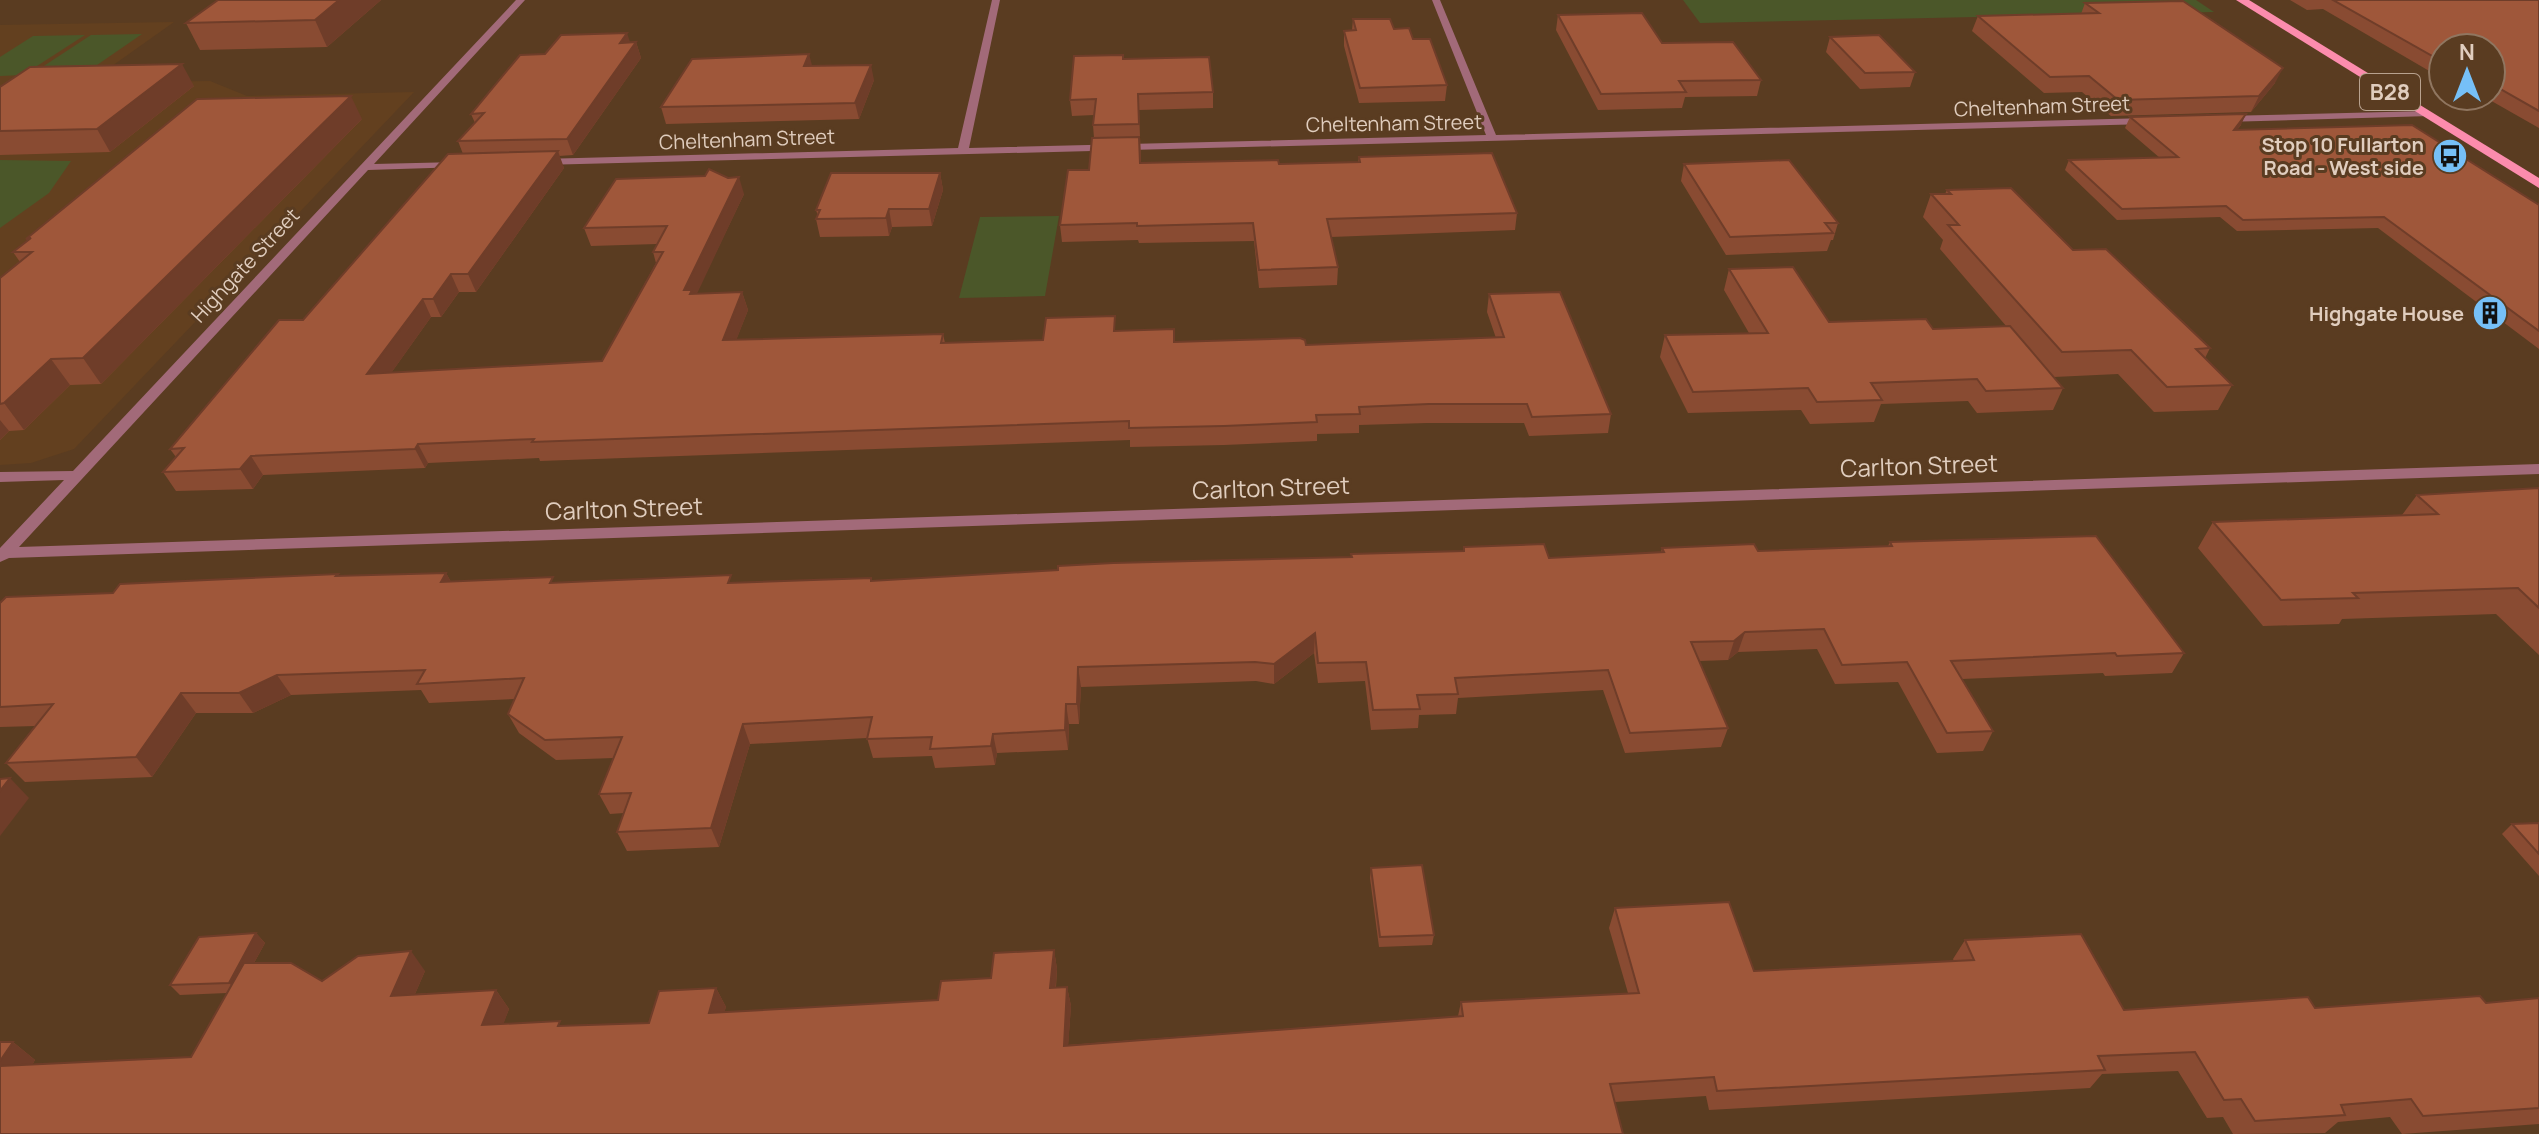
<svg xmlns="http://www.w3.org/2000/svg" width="2539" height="1134" font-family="Manrope,sans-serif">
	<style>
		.built { fill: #63401f }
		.green { fill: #4b5729 }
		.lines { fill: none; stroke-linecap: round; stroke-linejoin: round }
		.minor { fill: #a26a79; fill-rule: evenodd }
		.primary { fill: #fc8cad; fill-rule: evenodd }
		.wall { fill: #894b32 }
		.shaded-wall { fill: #6f3d29 }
		.building { fill: #9f573a; stroke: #6f3d29; stroke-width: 2 }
		.labels { text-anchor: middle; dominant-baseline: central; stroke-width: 6; stroke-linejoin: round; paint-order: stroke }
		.far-street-label { font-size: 20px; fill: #e0cdbe; stroke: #5a3c21 }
		.far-poi-label { font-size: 20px; font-weight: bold; fill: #e0cdbe; stroke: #5a3c21; text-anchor: end }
		.shield { fill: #5a3c21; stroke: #b8a28f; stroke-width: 2 }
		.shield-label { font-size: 22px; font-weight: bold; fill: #e0cdbe }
		.street-label { font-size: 24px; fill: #e0cdbe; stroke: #5a3c21 }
	</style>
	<rect width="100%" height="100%" fill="#5a3c21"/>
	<polygon class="built" points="174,22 88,83 210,81 247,96 414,92 74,449 31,463 0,465 0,25"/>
	<g class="green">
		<polygon points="1683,0 2196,0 2214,12 1700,23"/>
		<polygon points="142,34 84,74 30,75 91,35"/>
		<polygon points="85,35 23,75 0,76 0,57 33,36"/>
		<polygon points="0,161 0,160 71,161 49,193 0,228"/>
		<polygon points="1059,216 1045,296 959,298 980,217"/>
	</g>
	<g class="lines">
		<g class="minor">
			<polygon points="516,0 525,0 374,164 458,162 463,165 462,167 368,170 19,547 2539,464 2539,474 9,558 0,562 0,548 64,480 0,482 0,472 73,471"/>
			<polygon points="992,0 1000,0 969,148 1486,135 1432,0 1440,0 1496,135 2149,118 2154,121 2149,124 541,165 536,162 541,159 958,148"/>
			<polygon points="2426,111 2431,114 2430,116 2224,122 2219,119 2224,116"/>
		</g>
		<polygon class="primary" points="2236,0 2249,0 2539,178 2539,188"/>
	</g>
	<g class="wall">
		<polygon points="218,0 381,0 327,47 200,50 186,23"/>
		<polygon points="2290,0 2539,0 2539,128 2488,99 2476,96 2491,96 2491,48 2443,48 2443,79 2323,9 2307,10"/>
		<polygon points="2085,3 2275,83 2251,112 2111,116 2082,92 2044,93 1972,31 1978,16 2081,14"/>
		<polygon points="1558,15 1662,43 1761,80 1757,96 1685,97 1682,108 1598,110 1556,30"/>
		<polygon points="1353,19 1394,29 1413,39 1447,85 1445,101 1359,103 1344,46 1344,31 1352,30"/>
		<polygon points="1830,37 1915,72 1910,87 1860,89 1826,52"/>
		<polygon points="636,42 641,58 573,155 559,156 564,168 476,292 459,292 441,317 431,317 391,373 602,361 656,263 653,252 657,244 591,246 584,228 744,194 696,294 742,292 748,310 736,340 943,334 945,343 1043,340 1116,331 1174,342 1306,345 1496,338 1487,312 1489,294 1611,414 1608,433 1529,436 1524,423 1427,423 1359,425 1359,433 1317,434 1317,441 1224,445 1130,447 1130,440 540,461 539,458 428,463 425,468 263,475 253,489 176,491 163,472 176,457 170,449 303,320 463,154 458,141 475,123 471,114 545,54"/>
		<polygon points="1124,59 1213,92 1213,108 1139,110 1141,163 1279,164 1358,162 1359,157 1517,213 1515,230 1331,237 1338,267 1337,285 1259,288 1254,241 1139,243 1138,240 1062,242 1060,225 1089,170 1094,138 1093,125 1094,115 1072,116 1070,100"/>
		<polygon points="812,66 874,80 859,119 666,124 661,107"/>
		<polygon points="194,86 110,152 0,155 0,87"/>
		<polygon points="2130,117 2241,125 2237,130 2539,205 2539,349 2378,228 2237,231 2220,217 2117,220 2065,170 2069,160 2160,158 2125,128"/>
		<polygon points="362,119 101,384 70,385 24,430 9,431 0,440 0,278 20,262 13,252 28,241 26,239"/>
		<polygon points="1684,164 1838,223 1833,240 1831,240 1827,251 1726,255 1681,181"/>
		<polygon points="940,173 943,190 932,226 892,227 889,236 820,237 816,219 818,216 816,210"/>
		<polygon points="1947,190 2073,250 2210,348 2205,358 2232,385 2218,410 2154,412 2118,374 2054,377 2063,388 2053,410 1977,413 1968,401 1881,404 1874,422 1810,424 1801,410 1688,413 1660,357 1665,335 1749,333 1724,290 1729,269 1829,322 1933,329 2007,327 1940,249 1943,240 1923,217 1931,194 1945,194"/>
		<polygon points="2539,488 2539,655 2496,614 2342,619 2339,624 2263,626 2198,548 2213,522 2402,515 2417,495"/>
		<polygon points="1890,542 2184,653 2172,673 2105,676 2103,673 1962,679 1993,731 1983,751 1937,753 1898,682 1835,684 1817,649 1738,652 1728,660 1699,661 1728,728 1721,747 1625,753 1603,690 1458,698 1456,714 1419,715 1418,728 1371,730 1365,681 1318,683 1314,653 1274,684 1256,681 1081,687 1079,724 1069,724 1068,750 997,753 995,765 935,768 932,756 873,758 867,738 750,744 719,847 627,851 617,832 624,813 610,814 599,794 614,758 556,760 519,733 508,714 515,699 429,703 421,690 291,695 253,713 196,713 152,777 25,782 6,763 36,726 0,727 0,603 113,593 340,576 446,573 451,582 734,583 872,581 1351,557 1463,551 1464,547 1549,558 1661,552 1662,548 1758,551 1888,546"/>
		<polygon points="2539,823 2539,876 2502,834 2512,824"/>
		<polygon points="1371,868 1434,935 1432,945 1379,947 1370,878"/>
		<polygon points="1615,908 1754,971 1954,961 1953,959 1965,940 2124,1010 2315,1008 2486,1003 2539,998 2539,1124 2402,1134 2390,1117 2338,1122 2325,1133 2233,1134 2223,1117 2207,1118 2178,1071 2102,1074 2090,1088 1709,1110 1706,1096 1615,1102 0,1134 13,1042 35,1060 32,1065 191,1057 227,993 180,995 170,985 256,933 265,943 254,963 322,981 425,971 415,994 496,990 509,1009 503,1024 563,1026 649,1023 716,988 726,1007 724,1012 938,1000 1054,950 1057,969 1056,987 1067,987 1071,1006 1068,1045 1458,1016 1461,1002 1628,993 1609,928"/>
	</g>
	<g class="shaded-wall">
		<polygon points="339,0 381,0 327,47 315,20"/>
		<polygon points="627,33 632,48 636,42 641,58 573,155 567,139 620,43"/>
		<polygon points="809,54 813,69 804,66"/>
		<polygon points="182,64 194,86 110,152 97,129"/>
		<polygon points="871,65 874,80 859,119 855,103"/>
		<polygon points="2283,68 2275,83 2251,112 2259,96"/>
		<polygon points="351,96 362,119 101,384 83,358"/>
		<polygon points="2246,114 2241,125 2228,141 2234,130"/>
		<polygon points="558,151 564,168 476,292 468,274"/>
		<polygon points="940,173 943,190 932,226 929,209"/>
		<polygon points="739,177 744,194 695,298 684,290"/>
		<polygon points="889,209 892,227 889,236 886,218"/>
		<polygon points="451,274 459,292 441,317 433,299"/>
		<polygon points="742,292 748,310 729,359 723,340"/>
		<polygon points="423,299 431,317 377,393 367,374"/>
		<polygon points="51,359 70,385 24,430 4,403"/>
		<polygon points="0,420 9,431 0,440"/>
		<polygon points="418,444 428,463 425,468 415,449"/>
		<polygon points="251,456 263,475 253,489 240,469"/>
		<polygon points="446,573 457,592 441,582"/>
		<polygon points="1745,632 1738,652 1728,660 1734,641"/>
		<polygon points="1315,633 1314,653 1274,684 1274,664"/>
		<polygon points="1078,667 1081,687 1079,724 1077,704"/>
		<polygon points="277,675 291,695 253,713 239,693"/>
		<polygon points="181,693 196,713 152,777 136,757"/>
		<polygon points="1066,704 1069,724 1068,750 1065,730"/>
		<polygon points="743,724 750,744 719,847 711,828"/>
		<polygon points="993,734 997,753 995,765 991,746"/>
		<polygon points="10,778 29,798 0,836 0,791"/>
		<polygon points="256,933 265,943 238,992 229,983"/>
		<polygon points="1054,950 1057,969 1054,1007 1050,988"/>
		<polygon points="411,951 425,971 406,1015 391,996"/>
		<polygon points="1067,987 1071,1006 1067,1064 1064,1046"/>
		<polygon points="716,988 726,1007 719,1031 709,1013"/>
		<polygon points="496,990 509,1009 496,1044 482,1025"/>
		<polygon points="13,1042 35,1060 20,1085 0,1069 0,1061"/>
	</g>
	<g class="building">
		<polygon points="218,0 339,0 315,20 186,23"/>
		<polygon points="2333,0 2539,0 2539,111 2495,86 2491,85 2491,48 2443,48 2443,62"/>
		<polygon points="2183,1 2283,68 2259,96 2118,100 2089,76 2050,77 1978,16 2099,13 2085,3"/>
		<polygon points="1642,13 1662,43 1733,42 1761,80 1679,81 1686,92 1601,94 1558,15"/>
		<polygon points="1353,19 1390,19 1394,29 1409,28 1413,39 1430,39 1447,85 1360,88 1344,31 1356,30"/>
		<polygon points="627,33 620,43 636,42 567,139 458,141 484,113 471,114 520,55 545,54 561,35"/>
		<polygon points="1879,35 1915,72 1865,73 1830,37"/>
		<polygon points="809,54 804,66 871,65 855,103 661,107 692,59"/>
		<polygon points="1123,55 1123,59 1209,57 1213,92 1138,94 1139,124 1093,125 1096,99 1070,100 1074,56"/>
		<polygon points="182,64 97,129 0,131 0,87 30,67"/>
		<polygon points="351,96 83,358 51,359 4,403 0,404 0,278 32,252 13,252 31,238 26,239 197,99"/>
		<polygon points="2246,114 2234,130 2412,125 2539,205 2539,331 2384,217 2243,220 2226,206 2122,209 2069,160 2178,157 2130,117"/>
		<polygon points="1139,137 1140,163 1278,160 1279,164 1360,162 1359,157 1492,153 1517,213 1327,219 1338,267 1259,270 1253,223 1137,226 1137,223 1060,225 1068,170 1089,170 1092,138"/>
		<polygon points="558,151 468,274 451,274 433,299 423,299 367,374 602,361 663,252 653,252 667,226 584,228 616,179 705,176 709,169 728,178 739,177 684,290 692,290 690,294 742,292 723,340 943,334 941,343 1043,340 1046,318 1115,316 1114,331 1174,329 1174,342 1300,338 1305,340 1306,345 1504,337 1489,294 1560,292 1611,414 1532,417 1527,404 1429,404 1359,407 1360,414 1316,415 1317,422 1224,426 1129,428 1129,421 532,442 534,439 418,444 415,449 251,456 240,469 163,472 184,448 170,449 279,320 303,320 448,154"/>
		<polygon points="1789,160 1838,223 1825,223 1833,233 1730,237 1684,164"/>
		<polygon points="831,173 940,173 929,209 889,209 886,218 816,219 820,210 816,210"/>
		<polygon points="2011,188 2073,250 2106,249 2210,348 2196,349 2232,385 2167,387 2131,350 2062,352 1948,225 1959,225 1931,194 1951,194 1947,190"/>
		<polygon points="1793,267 1829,322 1926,319 1933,329 2010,326 2063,388 1986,391 1977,379 1871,383 1882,400 1817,402 1808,388 1693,392 1665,335 1768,333 1729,269"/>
		<polygon points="2539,488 2539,608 2518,588 2353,593 2358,598 2281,600 2213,522 2438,514 2417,495"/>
		<polygon points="2096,536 2184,653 2117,656 2115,653 1951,661 1993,731 1947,733 1907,662 1842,665 1824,629 1745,632 1734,641 1691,642 1728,728 1630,733 1608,670 1455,678 1458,694 1417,695 1420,709 1373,710 1366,662 1318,663 1315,633 1274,664 1255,662 1078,667 1077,704 1066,704 1065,730 993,734 991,746 930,749 932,737 867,739 872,717 743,724 711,828 617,832 631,793 599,794 622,737 545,740 508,714 524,678 417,684 425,670 277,675 239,693 181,693 136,757 6,763 53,704 0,707 0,603 6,597 113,593 120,584 338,574 336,576 446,573 441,582 553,577 550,583 731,575 728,583 871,578 871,581 1058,570 1058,566 1113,563 1352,557 1351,554 1464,551 1464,547 1544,544 1549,558 1664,552 1662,548 1754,544 1758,551 1892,546 1890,542"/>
		<polygon points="10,778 0,791 0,779"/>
		<polygon points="2539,823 2539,854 2512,824"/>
		<polygon points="1422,865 1434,935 1380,937 1371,868"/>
		<polygon points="1729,902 1754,971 1974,960 1965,940 2081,934 2124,1010 2308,997 2315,1008 2480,996 2486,1003 2539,998 2539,1108 2423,1116 2411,1099 2341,1105 2345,1115 2255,1121 2241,1099 2224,1100 2195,1052 2098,1056 2105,1070 1717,1091 1714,1077 1610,1084 1623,1134 0,1134 0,1066 191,1057 244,963 291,963 322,981 358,956 411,951 391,996 496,990 482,1025 560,1021 558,1026 649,1023 659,991 716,988 709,1013 938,1000 941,981 991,978 994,953 1054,950 1050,988 1067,987 1064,1046 1463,1016 1461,1002 1639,993 1615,908"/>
		<polygon points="256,933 229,983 170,985 199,937"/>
		<polygon points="0,1042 13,1042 0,1061"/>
	</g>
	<defs>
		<g id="bus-disc" transform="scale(1.8)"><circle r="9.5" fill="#76c0f7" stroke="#5a3c21"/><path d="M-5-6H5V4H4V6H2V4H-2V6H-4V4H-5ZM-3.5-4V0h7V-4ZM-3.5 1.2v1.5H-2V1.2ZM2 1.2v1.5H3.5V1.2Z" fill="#111"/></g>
		<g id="building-disc" transform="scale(1.8)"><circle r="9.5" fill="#76c0f7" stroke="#5a3c21"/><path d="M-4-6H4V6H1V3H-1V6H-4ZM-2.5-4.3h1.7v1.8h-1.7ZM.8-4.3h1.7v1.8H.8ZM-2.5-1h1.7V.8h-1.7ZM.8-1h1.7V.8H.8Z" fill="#111"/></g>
	</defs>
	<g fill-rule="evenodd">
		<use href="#bus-disc" x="2450" y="156"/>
		<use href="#building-disc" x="2490" y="313"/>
	</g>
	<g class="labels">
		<g class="far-street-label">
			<text transform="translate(2042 106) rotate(-2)">Cheltenham Street</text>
			<text transform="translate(1394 123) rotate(-1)">Cheltenham Street</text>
			<text transform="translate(747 139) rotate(-2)">Cheltenham Street</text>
			<text transform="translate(245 265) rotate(-47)">Highgate Street</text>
		</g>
		<g class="far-poi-label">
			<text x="2424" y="144">Stop 10 Fullarton<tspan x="2424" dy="23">Road - West side</tspan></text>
			<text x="2464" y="313">Highgate House</text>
		</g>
		<rect class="shield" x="2360" y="74" width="60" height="36" rx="6"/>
		<g class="shield-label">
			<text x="2390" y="92">B28</text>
		</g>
		<g class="street-label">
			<text transform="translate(1919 465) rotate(-2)">Carlton Street</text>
			<text transform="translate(1271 487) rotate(-2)">Carlton Street</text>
			<text transform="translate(624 508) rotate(-2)">Carlton Street</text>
		</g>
	</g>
	<g transform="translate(2467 72)"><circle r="38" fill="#5a3c21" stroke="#907660" stroke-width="2"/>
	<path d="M0-6L14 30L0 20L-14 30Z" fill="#76c0f7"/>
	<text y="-12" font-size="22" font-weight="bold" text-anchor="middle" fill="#e0cdbe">N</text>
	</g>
</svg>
